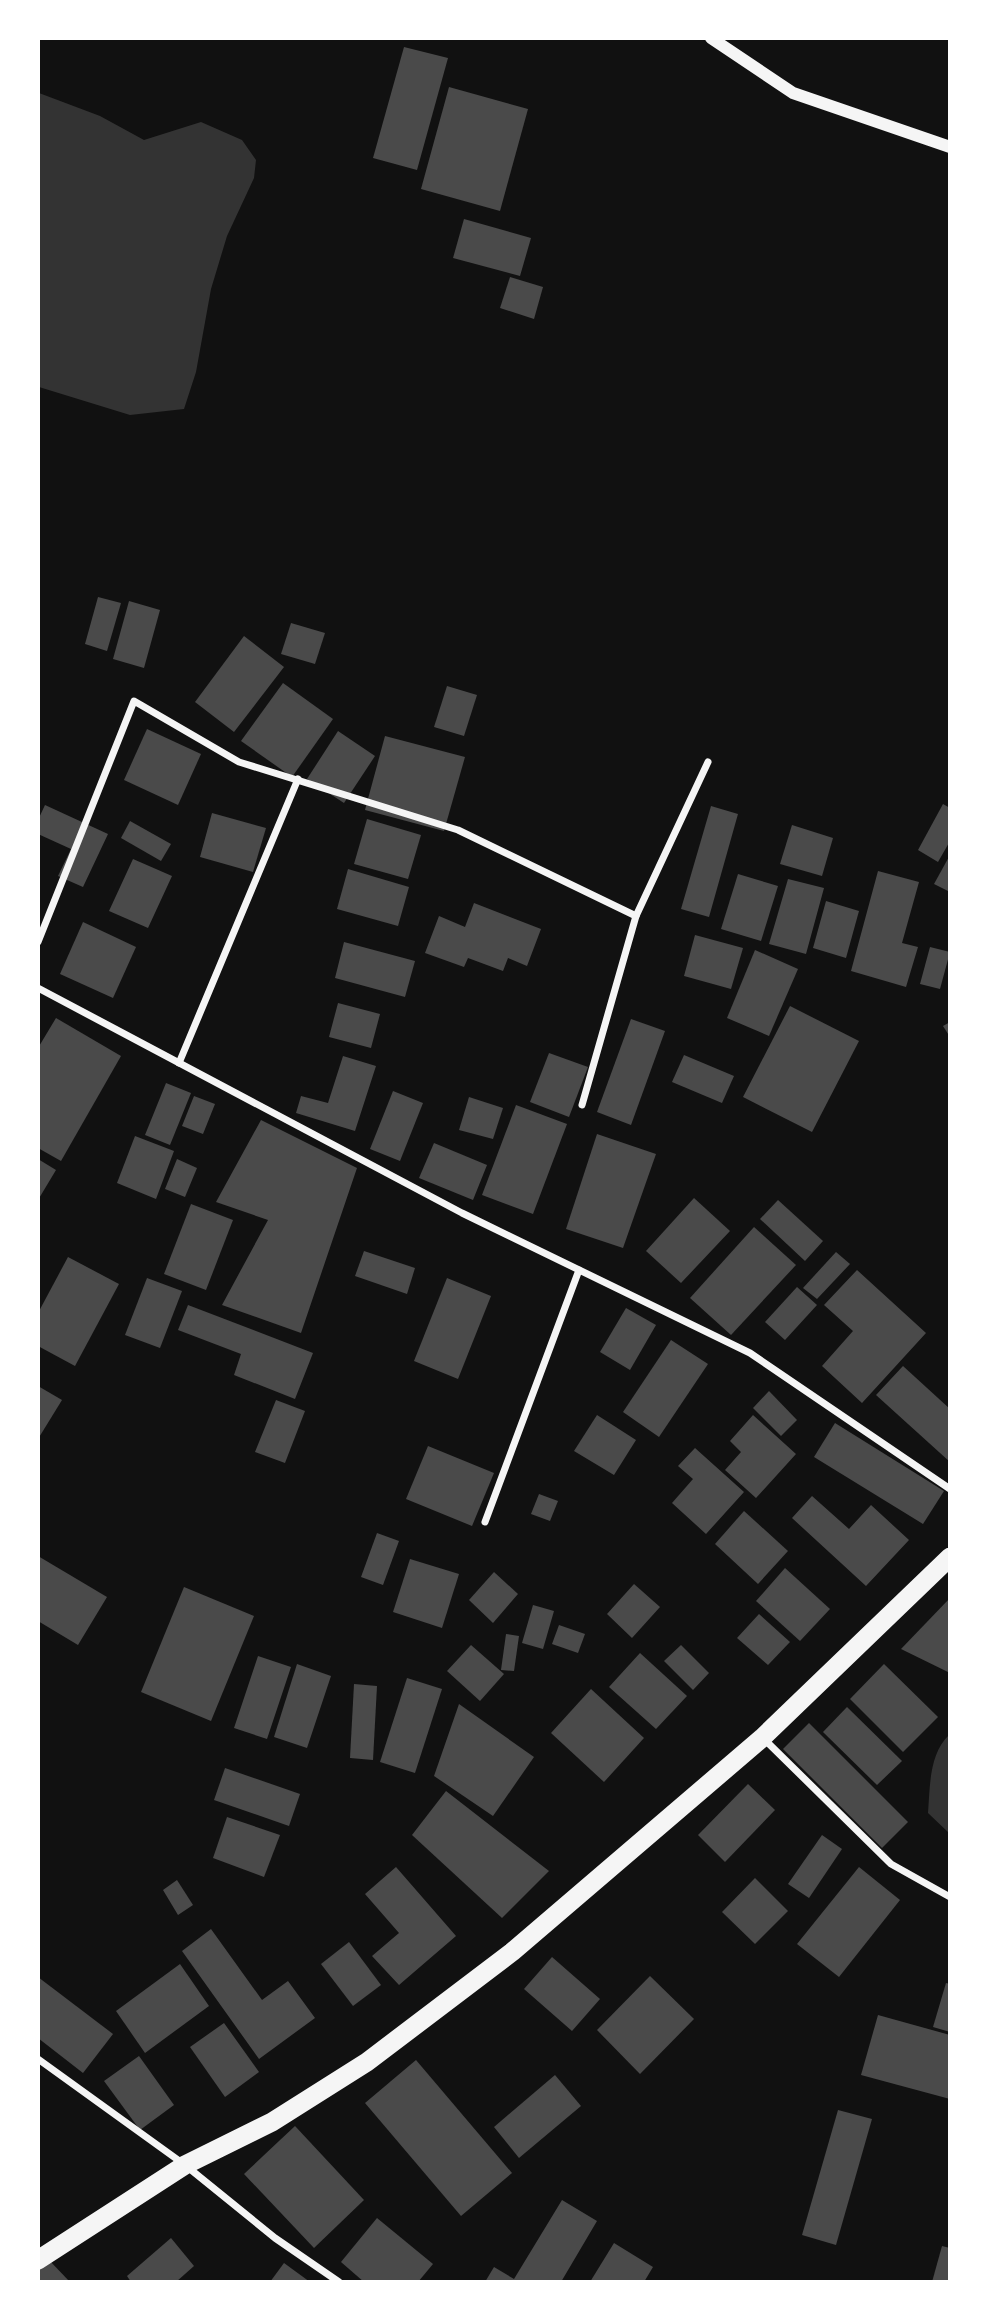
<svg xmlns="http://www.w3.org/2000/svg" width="988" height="2320" font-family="Manrope,sans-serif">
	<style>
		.water { fill: #333 }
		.building { fill: #4a4a4a }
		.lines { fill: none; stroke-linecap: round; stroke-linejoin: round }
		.minor { stroke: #f5f5f5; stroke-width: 7 }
		.tertiary { stroke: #f5f5f5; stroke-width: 12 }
		.trunk { stroke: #f5f5f5; stroke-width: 19 }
	</style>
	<rect width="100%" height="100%" fill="#111"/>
	<g class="water">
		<polygon points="39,93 100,116 144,140 201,122 242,140 256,160 254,178 227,236 211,289 196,372 184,409 130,415 39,387"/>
		<path d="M 949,1735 L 949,1833 L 928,1813 C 930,1787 929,1754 949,1735 Z"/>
	</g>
	<g class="building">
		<polygon points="404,47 448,58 417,170 373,158"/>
		<polygon points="449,87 528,109 500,211 421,189"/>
		<polygon points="464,219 531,238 520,276 453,258"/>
		<polygon points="510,277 543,287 534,319 500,308"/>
		<polygon points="98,597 121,603 107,651 85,644"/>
		<polygon points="129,601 160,610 144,668 113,659"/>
		<polygon points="291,623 325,633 315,664 281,654"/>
		<polygon points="244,636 284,667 234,732 195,702"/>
		<polygon points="283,683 333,719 292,777 241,741"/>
		<polygon points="447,686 477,695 464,736 434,727"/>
		<polygon points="147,729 201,754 178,805 124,780"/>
		<polygon points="338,731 375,756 344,803 307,779"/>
		<polygon points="385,736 465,757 444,831 365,810"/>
		<polygon points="943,804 950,808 950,841 938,862 918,850"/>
		<polygon points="45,805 108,834 83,887 58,876 71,849 38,834 38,820"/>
		<polygon points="711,806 738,814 709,917 681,909"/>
		<polygon points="212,813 266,828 253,872 200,857"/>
		<polygon points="367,819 421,835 408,879 354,864"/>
		<polygon points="130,821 171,844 161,861 121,838"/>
		<polygon points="792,825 833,838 822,876 780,864"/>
		<polygon points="950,855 950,892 934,884"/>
		<polygon points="133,859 172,876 148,928 109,911"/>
		<polygon points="348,869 409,887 398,926 337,909"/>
		<polygon points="878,871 919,882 902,943 918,947 906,987 851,971"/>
		<polygon points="738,874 778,886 761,941 721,929"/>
		<polygon points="788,879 824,888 806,954 769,944"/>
		<polygon points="826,901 859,911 846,958 813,948"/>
		<polygon points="474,903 541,929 527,966 508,958 503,971 468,958 464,967 425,953 439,916 465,927"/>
		<polygon points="83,922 136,947 113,998 60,974"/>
		<polygon points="695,935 743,948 731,989 684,976"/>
		<polygon points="344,942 415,961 405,997 335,978"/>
		<polygon points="930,947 950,952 940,989 920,984"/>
		<polygon points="755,950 798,969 769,1036 727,1018"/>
		<polygon points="338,1003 380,1014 371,1048 329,1037"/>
		<polygon points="790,1006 859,1041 812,1132 743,1097"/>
		<polygon points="56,1018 121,1056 61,1161 38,1148 38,1048"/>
		<polygon points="631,1019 665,1031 631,1125 597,1112"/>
		<polygon points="950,1022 950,1037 943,1026"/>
		<polygon points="549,1053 588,1067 569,1117 530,1102"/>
		<polygon points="684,1055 734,1076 722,1103 672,1082"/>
		<polygon points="343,1056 376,1066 355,1131 296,1113 301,1096 328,1103"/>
		<polygon points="166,1083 191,1093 170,1145 145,1135"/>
		<polygon points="393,1091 423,1103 400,1161 370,1149"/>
		<polygon points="194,1096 215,1104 203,1134 182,1126"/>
		<polygon points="469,1097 503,1108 493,1139 459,1130"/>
		<polygon points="516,1105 567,1124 533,1214 482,1195"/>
		<polygon points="261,1120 357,1168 301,1333 222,1305 268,1220 216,1202"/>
		<polygon points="597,1134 656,1154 623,1248 566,1229"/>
		<polygon points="135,1136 174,1151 156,1199 117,1183"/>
		<polygon points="434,1143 487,1165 473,1200 419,1178"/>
		<polygon points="38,1159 56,1170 38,1200"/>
		<polygon points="177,1159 197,1168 185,1197 165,1189"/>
		<polygon points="694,1198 730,1231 681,1283 646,1251"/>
		<polygon points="778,1200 823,1241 805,1261 760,1219"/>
		<polygon points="191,1204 233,1220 206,1290 164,1274"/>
		<polygon points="754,1227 796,1265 731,1335 690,1298"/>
		<polygon points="364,1251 415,1268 407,1294 355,1276"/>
		<polygon points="836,1252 850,1264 817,1299 803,1288"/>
		<polygon points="68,1257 119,1284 75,1366 38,1346 38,1313"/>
		<polygon points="857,1270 926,1333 862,1403 822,1366 853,1331 824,1305"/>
		<polygon points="147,1278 182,1291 160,1348 125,1335"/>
		<polygon points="447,1278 491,1296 458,1379 414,1361"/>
		<polygon points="797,1287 817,1305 785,1340 765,1322"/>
		<polygon points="188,1305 313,1353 295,1399 234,1375 241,1354 178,1330"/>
		<polygon points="626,1308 656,1325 630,1370 600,1352"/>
		<polygon points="671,1340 708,1364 659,1437 623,1412"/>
		<polygon points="903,1366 950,1409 950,1462 876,1395"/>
		<polygon points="38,1386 62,1400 38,1439"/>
		<polygon points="769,1391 797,1420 781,1436 753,1408"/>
		<polygon points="276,1400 305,1411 285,1463 255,1452"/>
		<polygon points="597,1415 636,1440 614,1475 574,1451"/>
		<polygon points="753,1415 796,1454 756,1498 725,1470 741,1452 730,1441"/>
		<polygon points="835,1423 944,1491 923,1524 814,1457"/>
		<polygon points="428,1446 494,1473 472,1526 406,1499"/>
		<polygon points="695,1448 744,1492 706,1534 672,1503 693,1479 678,1466"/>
		<polygon points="539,1494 558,1501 550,1521 531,1514"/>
		<polygon points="812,1496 849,1529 871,1505 909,1540 866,1586 792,1518"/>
		<polygon points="744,1511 788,1551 758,1584 715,1544"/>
		<polygon points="377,1533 399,1541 383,1585 361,1577"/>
		<polygon points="38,1556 107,1597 78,1645 38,1621"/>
		<polygon points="410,1559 459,1574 442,1628 393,1612"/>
		<polygon points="785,1568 830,1609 800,1641 756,1601"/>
		<polygon points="494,1572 518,1594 493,1623 469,1600"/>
		<polygon points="634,1584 660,1607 632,1638 607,1614"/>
		<polygon points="184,1587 254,1616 211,1721 141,1692"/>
		<polygon points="950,1598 950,1673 901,1649"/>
		<polygon points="533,1605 554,1611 543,1649 522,1643"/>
		<polygon points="759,1614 790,1642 768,1665 737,1638"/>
		<polygon points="559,1625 585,1634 578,1653 552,1644"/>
		<polygon points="506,1634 519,1636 514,1671 501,1670"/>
		<polygon points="471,1645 504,1674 480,1701 447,1671"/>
		<polygon points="681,1645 709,1673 693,1690 664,1661"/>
		<polygon points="640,1653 687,1696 656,1729 609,1687"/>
		<polygon points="258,1656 291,1667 267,1739 234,1728"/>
		<polygon points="297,1664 331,1676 307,1748 274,1737"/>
		<polygon points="884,1664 938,1717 903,1752 850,1699"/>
		<polygon points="407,1678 442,1689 415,1773 380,1762"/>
		<polygon points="354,1684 377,1686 373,1760 350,1758"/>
		<polygon points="591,1689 644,1738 604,1782 551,1733"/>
		<polygon points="459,1704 534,1757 493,1816 434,1776"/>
		<polygon points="847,1707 902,1761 877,1785 823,1732"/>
		<polygon points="809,1723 908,1822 882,1848 783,1749"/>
		<polygon points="225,1768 300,1794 289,1826 214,1800"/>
		<polygon points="748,1784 775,1810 725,1862 698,1835"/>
		<polygon points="446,1791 549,1871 502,1918 412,1835"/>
		<polygon points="227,1817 280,1835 264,1877 213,1858"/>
		<polygon points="822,1835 842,1849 809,1898 788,1884"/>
		<polygon points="396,1867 456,1936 399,1985 372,1956 399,1933 365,1894"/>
		<polygon points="859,1867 900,1900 839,1977 797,1944"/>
		<polygon points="755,1878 788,1911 755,1944 722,1912"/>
		<polygon points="177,1880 193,1905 178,1915 163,1890"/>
		<polygon points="211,1929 262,2000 288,1981 315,2018 259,2059 182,1951"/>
		<polygon points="349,1942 381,1985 353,2006 321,1964"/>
		<polygon points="552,1957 600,1999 572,2031 524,1989"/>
		<polygon points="180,1964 209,2006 145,2053 116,2011"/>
		<polygon points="650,1976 694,2019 640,2074 597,2030"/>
		<polygon points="38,1977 113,2034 83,2073 38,2038"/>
		<polygon points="946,1983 950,1984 950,2032 933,2027"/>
		<polygon points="878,2015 950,2035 950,2099 861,2075"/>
		<polygon points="224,2023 259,2072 225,2097 190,2047"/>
		<polygon points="139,2056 174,2105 140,2130 104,2081"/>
		<polygon points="416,2060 512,2173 461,2216 365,2103"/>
		<polygon points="555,2075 581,2106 519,2158 494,2127"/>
		<polygon points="838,2110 872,2119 836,2245 802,2235"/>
		<polygon points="295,2126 364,2200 314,2248 244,2174"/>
		<polygon points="562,2200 597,2221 561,2282 485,2282 494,2267 514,2279"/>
		<polygon points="377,2218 433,2264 418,2282 364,2282 341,2262"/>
		<polygon points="171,2238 194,2266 176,2282 131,2282 127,2276"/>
		<polygon points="614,2243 653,2267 644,2282 590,2282"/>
		<polygon points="942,2246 950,2248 950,2282 932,2282"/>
		<polygon points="48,2259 70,2282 38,2282 38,2269"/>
		<polygon points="284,2263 310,2282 270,2282"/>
	</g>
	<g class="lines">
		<g class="minor">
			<polyline points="38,942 134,701 239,762 458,830 636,916"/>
			<polyline points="38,988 462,1213 750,1353 950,1489"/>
			<polyline points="179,1063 298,779"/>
			<polyline points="582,1105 636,916 708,762"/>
			<polyline points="485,1522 579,1270"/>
			<polyline points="763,1738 891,1864 950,1897"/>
			<polyline points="38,2059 185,2165 275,2238 339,2282"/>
		</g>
		<polyline class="tertiary" points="711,38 793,93 950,147"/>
		<polyline class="trunk" points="38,2260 185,2165 272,2122 367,2062 512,1952 762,1738 950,1557"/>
	</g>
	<rect width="988" height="2320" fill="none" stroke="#ffffff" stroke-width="80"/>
</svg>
